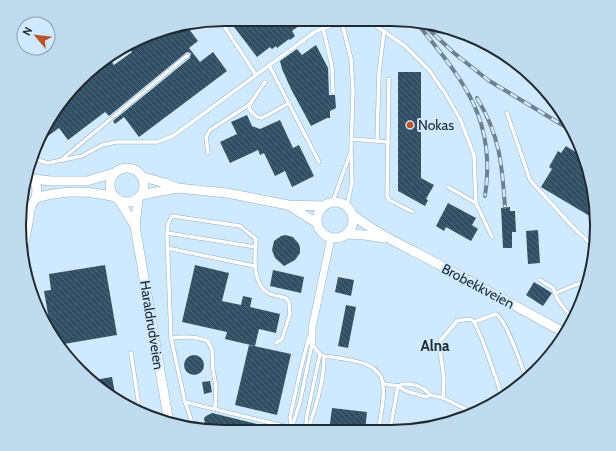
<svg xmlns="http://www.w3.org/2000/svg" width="616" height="451" font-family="Cabin,sans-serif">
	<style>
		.building { fill: url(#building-back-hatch) }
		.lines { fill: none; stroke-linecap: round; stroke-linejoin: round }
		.service-casing { stroke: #96b0c2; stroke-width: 4.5 }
		.minor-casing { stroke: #96b0c2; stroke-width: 8 }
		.tertiary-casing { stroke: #96b0c2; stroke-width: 10 }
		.trunk-casing { stroke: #96b0c2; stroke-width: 13 }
		.service { stroke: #fff; stroke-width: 3.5 }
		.minor { stroke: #fff; stroke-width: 7 }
		.tertiary { stroke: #fff; stroke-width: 9 }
		.trunk { stroke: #fff; stroke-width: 12 }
		.rail-casing { stroke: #6f808e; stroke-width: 4 }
		.rail { stroke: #cfeafe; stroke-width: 2.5; stroke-dasharray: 8; stroke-linecap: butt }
		.poi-dot { fill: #bb5429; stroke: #cfeafe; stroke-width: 1.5 }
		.labels { text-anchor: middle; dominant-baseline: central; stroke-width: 4; stroke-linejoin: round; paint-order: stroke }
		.poi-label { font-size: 14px; fill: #202a32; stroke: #cfeafe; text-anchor: start }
		.street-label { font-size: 14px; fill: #202a32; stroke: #cfeafe }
		.neighbourhood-label { font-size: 15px; font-weight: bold; fill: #202a32; stroke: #cfeafe }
		.rim { fill: none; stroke: #202a32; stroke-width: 2 }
	</style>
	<defs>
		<pattern id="building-back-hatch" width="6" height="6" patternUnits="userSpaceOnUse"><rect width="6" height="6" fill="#325064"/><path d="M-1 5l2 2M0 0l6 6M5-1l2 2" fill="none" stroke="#4e6677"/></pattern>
	</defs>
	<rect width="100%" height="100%" fill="#cfeafe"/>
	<g class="building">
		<polygon points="228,19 308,19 292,31 295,36 290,40 289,39 277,48 276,46 272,49 270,47 257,57"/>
		<polygon points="196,23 189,29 198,41 189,48 200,62 213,52 227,71 139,137 124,117 115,124 113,121 190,58 191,53 187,52 109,116 105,112 68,140 59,128 37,144 40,134 70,90 108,57 114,65 132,52 128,46 172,26"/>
		<polygon points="316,45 328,68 329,95 335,95 336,108 330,111 330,118 327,118 311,126 291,89 282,69 280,61 297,49 302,55"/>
		<polygon points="398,72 421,72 421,178 434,185 426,199 428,200 425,206 398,191"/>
		<polygon points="247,115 252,126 260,129 280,120 293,148 299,145 314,176 292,187 285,171 275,176 264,153 260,155 258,150 230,163 220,142 237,134 231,122"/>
		<polygon points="566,146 582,156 590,172 593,218 541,187 552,169 549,167 558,151 561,153"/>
		<polygon points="448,203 476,218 472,225 478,229 471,241 446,227 444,231 436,226"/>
		<polygon points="510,207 510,211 515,211 516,232 512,232 512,248 503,248 501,208"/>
		<polygon points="538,230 540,263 528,264 526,231"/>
		<polygon points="285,235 293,237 299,244 300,248 300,253 295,260 284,266 275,258 272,250 274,241 281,236"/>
		<polygon points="105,265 117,335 58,345 51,332 44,291 51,290 49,274"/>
		<polygon points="195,265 229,273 222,301 241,305 243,296 252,298 250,307 280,314 276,333 259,329 255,346 225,339 227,332 182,322"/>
		<polygon points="273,270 304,277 301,293 270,286"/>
		<polygon points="338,277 354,280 351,296 335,292"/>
		<polygon points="534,282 552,293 543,306 526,295"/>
		<polygon points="346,305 356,307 348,348 338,346"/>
		<polygon points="249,345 291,354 277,415 235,405"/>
		<circle cx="194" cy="365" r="10"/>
		<polygon points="112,377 116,399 94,380"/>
		<polygon points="210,381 212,392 204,394 202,382"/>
		<polygon points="332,408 367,412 365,431 329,431"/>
		<polygon points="212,413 257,424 255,431 220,431 220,430 210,429 205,425 204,418 206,416"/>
	</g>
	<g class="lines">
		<g class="service-casing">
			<g id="service">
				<polyline points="341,19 351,59 353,90 351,151 352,183 347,205"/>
				<polyline points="220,20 256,75"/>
				<polyline points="323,28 332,67 333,92"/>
				<polyline points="269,65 319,162"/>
				<polyline points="389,79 387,195 389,200 413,212"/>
				<polyline points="265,82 250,104 249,109 257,117 262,118 289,103"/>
				<polyline points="507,113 530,180 571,225 595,248"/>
				<polyline points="351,139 388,142"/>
				<polyline points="377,141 379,73 384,31"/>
				<polyline points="208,153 206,137 210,130 250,104"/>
				<polyline points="33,158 37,160 48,163 82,156 102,145 116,142 157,142 173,136 316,31 332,25 343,25 369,21 405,46 429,70 445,93 460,119 474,155 476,203 492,237"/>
				<polyline points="61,160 188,55"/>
				<polyline points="448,187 476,203"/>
				<polyline points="333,201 350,154"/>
				<polyline points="167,233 256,247"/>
				<polyline points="167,248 254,266"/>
				<polyline points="540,280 553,288 558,300 571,317"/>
				<polyline points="556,293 575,285 585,282"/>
				<path d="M 474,322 L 496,314 C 507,321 521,364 526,378"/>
				<path d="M 171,338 C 184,336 195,336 208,341 L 212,350 L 213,370 L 216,387 L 215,408"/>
				<path d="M 312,342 C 314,347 317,352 321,355 C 325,357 329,357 333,357 C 351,361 380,361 383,384 C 385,399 380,416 379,430"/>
				<polyline points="131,353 140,413"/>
				<polyline points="383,384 398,386 406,391 426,397 430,395 443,398 474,413"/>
				<path d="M 398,386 C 407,381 424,386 430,395"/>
				<path d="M 443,398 L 444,379 L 439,343 L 440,341 L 457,321 C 461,320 468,318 472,320 C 478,323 499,387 502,397"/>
				<polyline points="185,402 292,428"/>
				<polyline points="292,427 300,402 312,344"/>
				<path d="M 194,428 L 185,402 L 171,338 L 167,235 L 168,224 L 172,216 L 240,226 L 256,239 C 255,256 251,282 268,293 C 273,296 281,296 286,298 L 289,302 L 290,314 L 282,339 L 276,343"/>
				<polyline points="390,430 398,386"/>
				<polyline points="292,431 290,417 301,368 309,337"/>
				<polyline points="305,431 307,415 320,354"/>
				<path d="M 307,431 C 316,408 324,381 324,356"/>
			</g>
		</g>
		<g class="minor-casing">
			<polyline id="minor" points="312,342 312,328 331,238"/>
		</g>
		<g class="tertiary-casing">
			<g id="tertiary">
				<circle cx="127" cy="185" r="17"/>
				<polyline points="143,177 165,183 177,188"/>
				<polyline points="33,179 51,181 87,181 114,173"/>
				<polyline points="141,195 177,188 227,193 288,205 323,206"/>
				<path d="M 36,198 C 62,190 88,190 115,197"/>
				<polyline points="138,199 135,226 169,423"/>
				<polyline points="119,200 135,226"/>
				<circle cx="335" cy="220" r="18"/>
				<polyline points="288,205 317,223"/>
				<path d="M 21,211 C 38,206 43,186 28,174"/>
				<path d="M 353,215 C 380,236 410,249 440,265 C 482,288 523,310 565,333"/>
				<polyline points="346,234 365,235 384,238"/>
			</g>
		</g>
		<g class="trunk-casing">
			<path id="trunk" d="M 21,253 C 23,238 27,223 29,207"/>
		</g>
		<use href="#service" class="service"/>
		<use href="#minor" class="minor"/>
		<use href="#tertiary" class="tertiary"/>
		<use href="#trunk" class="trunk"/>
		<g class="rail-casing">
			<g id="rail">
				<path d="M 416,22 C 462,79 497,118 485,196"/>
				<polyline points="423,24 454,53 488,80 569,129"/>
				<polyline points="497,50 515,63"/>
				<path d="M 477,98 C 500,136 502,164 505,207"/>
			</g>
		</g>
		<use href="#rail" class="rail"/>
	</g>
	<circle class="poi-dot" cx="410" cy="125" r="4"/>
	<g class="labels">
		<g class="poi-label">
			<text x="418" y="125">Nokas</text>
		</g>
		<g class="street-label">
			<text transform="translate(478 286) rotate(28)">Brobekkveien</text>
			<text transform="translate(152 325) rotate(81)">Haraldrudveien</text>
		</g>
		<g class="neighbourhood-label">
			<text x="435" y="346">Alna</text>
		</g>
	</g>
	<path d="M0 0H616V451H0ZM225 26H391A199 199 0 0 1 590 225V226A199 199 0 0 1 391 425H225A199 199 0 0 1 26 226V225A199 199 0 0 1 225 26Z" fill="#c1dbee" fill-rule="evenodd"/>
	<path class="rim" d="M225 26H391A199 199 0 0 1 590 225V226A199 199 0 0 1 391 425H225A199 199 0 0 1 26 226V225A199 199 0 0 1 225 26Z"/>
	<g transform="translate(36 36) rotate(298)"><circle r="19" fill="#cfeafe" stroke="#899dac"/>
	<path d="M0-3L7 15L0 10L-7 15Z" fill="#bb5429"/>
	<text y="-6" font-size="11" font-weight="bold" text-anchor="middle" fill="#202a32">N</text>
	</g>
</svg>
